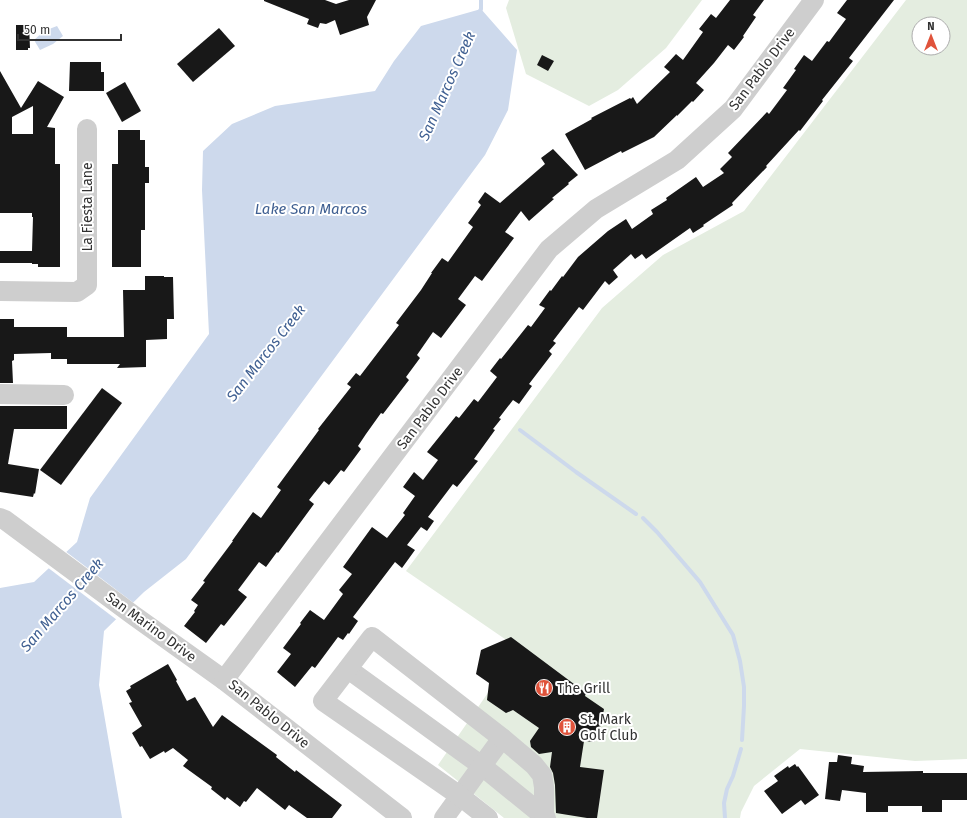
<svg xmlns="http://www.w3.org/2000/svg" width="967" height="818" font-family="'Fira Sans',sans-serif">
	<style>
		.green { fill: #e4ede0; fill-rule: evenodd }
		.water { fill: #cdd9ec }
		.pier { fill: #fff }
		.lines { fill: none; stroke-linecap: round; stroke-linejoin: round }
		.stream { stroke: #cdd9ec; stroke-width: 4 }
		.building { fill: #181818; fill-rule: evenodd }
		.minor { stroke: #cecece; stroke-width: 20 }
		.labels { text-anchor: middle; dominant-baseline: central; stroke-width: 4; stroke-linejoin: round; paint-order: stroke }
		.street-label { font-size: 14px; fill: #313131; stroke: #fff }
		.poi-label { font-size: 14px; fill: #313131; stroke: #fff; text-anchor: start }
		.water-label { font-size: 15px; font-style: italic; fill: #406092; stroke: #fff }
	</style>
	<rect width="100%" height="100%" fill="#fff"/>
	<g class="green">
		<polygon points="509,0 702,0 666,48 618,90 589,106 526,74 506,8"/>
		<path d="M 906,0 L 967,0 L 967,759 L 915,761 L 800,749 L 754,786 L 741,812 L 740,818 L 504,818 L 438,765 L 492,687 L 521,650 L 406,571 L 602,308 L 663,255 L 744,211 ZM 919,24 L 943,24 L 943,48 L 919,48 Z"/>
	</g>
	<g class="water">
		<polygon points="481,9 517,50 508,110 485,155 186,559 144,592 104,631 99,685 122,818 0,818 0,588 34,582 77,542 90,498 209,334 202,190 203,151 232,124 275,106 375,91 394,61 421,26"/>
		<polygon points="57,26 63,36 53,44 40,50 34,40 44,31"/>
	</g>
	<polygon class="pier" points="65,551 135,604 117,620 47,567"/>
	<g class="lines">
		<g class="stream">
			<polyline points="479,13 481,9 481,0"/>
			<polyline points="520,430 576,472 636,514"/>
			<polyline points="643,518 657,532 700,582 733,635 740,661 744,687 744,706 742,740"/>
			<polyline points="725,818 724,803 727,789 733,776 741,749"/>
		</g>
	</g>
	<g class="building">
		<polygon points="264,0 325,0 336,4 349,0 376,0 367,17 369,25 340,35 335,20 326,24 320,23 318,28 307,24 309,19 264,1"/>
		<polygon points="730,0 764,0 753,15 756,17 743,36 744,37 734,50 728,45 714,63 696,83 704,90 693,102 692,101 677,116 677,115 654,137 622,153 621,151 585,170 565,134 592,119 591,118 630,98 631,99 633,97 637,104 670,72 664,67 676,54 683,60 703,32 699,29 711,14 716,18"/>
		<polygon points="847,0 894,0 849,58 853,61 822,100 823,101 800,131 799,130 766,166 767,167 732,203 733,205 703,225 704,226 693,233 690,228 646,259 642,254 635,259 631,254 613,270 618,277 609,285 605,281 583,310 579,307 553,341 556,343 549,351 552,354 529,384 532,386 519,404 513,400 499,418 501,419 493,429 495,430 474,459 478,461 457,487 453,484 428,517 434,521 427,531 421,527 407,545 415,550 402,568 395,562 353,617 358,621 349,634 348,633 343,640 338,637 315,668 312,666 295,687 277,672 291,654 283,648 301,624 300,623 310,610 324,620 343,594 339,590 352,574 343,567 372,527 387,538 405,515 403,513 415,496 403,487 414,472 423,480 438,460 427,452 456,416 459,418 474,399 478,402 497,377 490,371 500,358 501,359 528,325 531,327 545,308 539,305 550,290 551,291 562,276 563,277 578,257 608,231 626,219 632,229 653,214 651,210 667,200 666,198 696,177 703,187 724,173 720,169 732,157 728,153 767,112 769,114 787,90 783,88 796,70 794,69 804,55 812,61 827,41 829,42 846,19 837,13"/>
		<polygon points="16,25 29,25 30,48 28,48 28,50 16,50"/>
		<polygon points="219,28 235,46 193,82 177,64"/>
		<polygon points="542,55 554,61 548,71 537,65"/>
		<polygon points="70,62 101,62 101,72 104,72 104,91 69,91"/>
		<path d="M 0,71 L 21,108 L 38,81 L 64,97 L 47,127 L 55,128 L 55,164 L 60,164 L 60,267 L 38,267 L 38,264 L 32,264 L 32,263 L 0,263 L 0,251 L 32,251 L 33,217 L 32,217 L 32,213 L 0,213 ZM 33,106 L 33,134 L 12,134 L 12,117 Z"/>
		<polygon points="125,82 141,111 122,122 106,93"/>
		<polygon points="118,130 140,130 140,140 145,140 145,167 149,167 149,183 145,183 145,230 141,230 141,267 112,267 112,164 118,164"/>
		<polygon points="553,149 578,175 568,183 569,184 552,198 554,199 529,221 521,211 505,232 514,238 482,281 475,276 458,299 466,305 441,338 433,332 417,355 420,358 406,377 409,380 383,414 381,413 366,434 358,446 361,449 344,472 341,470 329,485 324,481 309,500 314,504 278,553 277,552 266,567 259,562 238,590 247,597 224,626 221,624 206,643 184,626 195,612 194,611 198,605 191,600 205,582 203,581 233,541 232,541 253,512 261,518 281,490 277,487 319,430 318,429 351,387 347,384 356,373 360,376 399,325 396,323 421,290 432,273 431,273 442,258 448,262 473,227 468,223 481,205 478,202 485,192 500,203 545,164 541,158"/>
		<polygon points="145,276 164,276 164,277 173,277 174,319 167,319 167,339 146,340 146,367 117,368 120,364 67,364 67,359 51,359 51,353 14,354 14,360 12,361 13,383 0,383 0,319 14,319 14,327 67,327 67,337 124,337 123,290 145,290"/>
		<polygon points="102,388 122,403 61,485 40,470"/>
		<polygon points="0,406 67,406 67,429 14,429 8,464 39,469 35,494 34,493 33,497 0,492"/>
		<polygon points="511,637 586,693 585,696 604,709 601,726 596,728 595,742 584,741 580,767 604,770 597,818 587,818 556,813 555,785 553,773 550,767 552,752 539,754 531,747 530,741 539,728 513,710 506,713 487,700 489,683 476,674 481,650"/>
		<polygon points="168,664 177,680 176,681 187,701 195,697 213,727 222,715 277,755 276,757 295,772 296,770 342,805 332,818 307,818 289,805 285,810 257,788 246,802 244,801 240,807 227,797 225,800 211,789 212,787 183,766 188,760 173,748 165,753 164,751 150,759 142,746 140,747 132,733 142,726 129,703 132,702 126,691 131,688 130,686"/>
		<polygon points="838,755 852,757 851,764 864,766 863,772 923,771 923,773 967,773 967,800 942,800 942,812 922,812 922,806 888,806 888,812 866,812 866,793 842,790 840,801 825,799 829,762 837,762"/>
		<polygon points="795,764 797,767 798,766 819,795 805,805 801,800 782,814 764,791 778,781 774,776 788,766 789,768"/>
	</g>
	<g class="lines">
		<g class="minor">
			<polyline points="0,291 77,292 87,285 87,129"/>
			<polyline points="0,394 64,395"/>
			<polyline points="0,518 5,520 133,615 224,680 402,818"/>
			<polyline points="348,669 482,766 546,818"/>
			<polyline points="224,680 549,249 596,209 677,160 733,109 814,0"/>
			<polyline points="444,818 502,738"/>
			<polyline points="488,818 460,796 323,701 372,637 502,738 534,765 542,775 544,787 544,816"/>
		</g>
	</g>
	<defs>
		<g id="restaurant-disc" transform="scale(0.9)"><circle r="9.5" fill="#e0533b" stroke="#fff"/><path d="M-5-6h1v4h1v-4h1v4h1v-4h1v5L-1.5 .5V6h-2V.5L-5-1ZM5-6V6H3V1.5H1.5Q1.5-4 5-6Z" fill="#fff"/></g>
		<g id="building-disc" transform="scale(0.9)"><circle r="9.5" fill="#e0533b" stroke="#fff"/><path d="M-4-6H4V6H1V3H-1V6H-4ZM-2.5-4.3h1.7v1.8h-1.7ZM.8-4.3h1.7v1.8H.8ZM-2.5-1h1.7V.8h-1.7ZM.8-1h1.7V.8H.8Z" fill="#fff"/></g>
	</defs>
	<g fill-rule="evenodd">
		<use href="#restaurant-disc" x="544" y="688"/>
		<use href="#building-disc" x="567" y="727"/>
	</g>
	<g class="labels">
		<g class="street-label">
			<text transform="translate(762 69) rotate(-53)">San Pablo Drive</text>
			<text transform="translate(87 207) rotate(-90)">La Fiesta Lane</text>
			<text transform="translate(430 408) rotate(-53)">San Pablo Drive</text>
			<text transform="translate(151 627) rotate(36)">San Marino Drive</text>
			<text transform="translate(269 714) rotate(39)">San Pablo Drive</text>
		</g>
		<g class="poi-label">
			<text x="557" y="688">The Grill</text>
			<text x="580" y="719">St. Mark<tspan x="580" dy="16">Golf Club</tspan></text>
		</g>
		<g class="water-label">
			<text transform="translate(447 86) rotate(-66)">San Marcos Creek</text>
			<text x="311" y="209">Lake San Marcos</text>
			<text transform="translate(266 353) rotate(-52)">San Marcos Creek</text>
			<text transform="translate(62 605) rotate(-49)">San Marcos Creek</text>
		</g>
	</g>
	<g transform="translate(931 36)"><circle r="19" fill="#ffffff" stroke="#adadad"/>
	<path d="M0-3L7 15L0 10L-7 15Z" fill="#e0533b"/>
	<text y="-6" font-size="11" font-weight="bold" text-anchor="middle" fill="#313131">N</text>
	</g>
	<path d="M18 34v6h103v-6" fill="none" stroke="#313131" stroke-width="2"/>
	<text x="24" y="34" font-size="12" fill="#313131" stroke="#ffffff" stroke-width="3" paint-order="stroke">50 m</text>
</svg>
